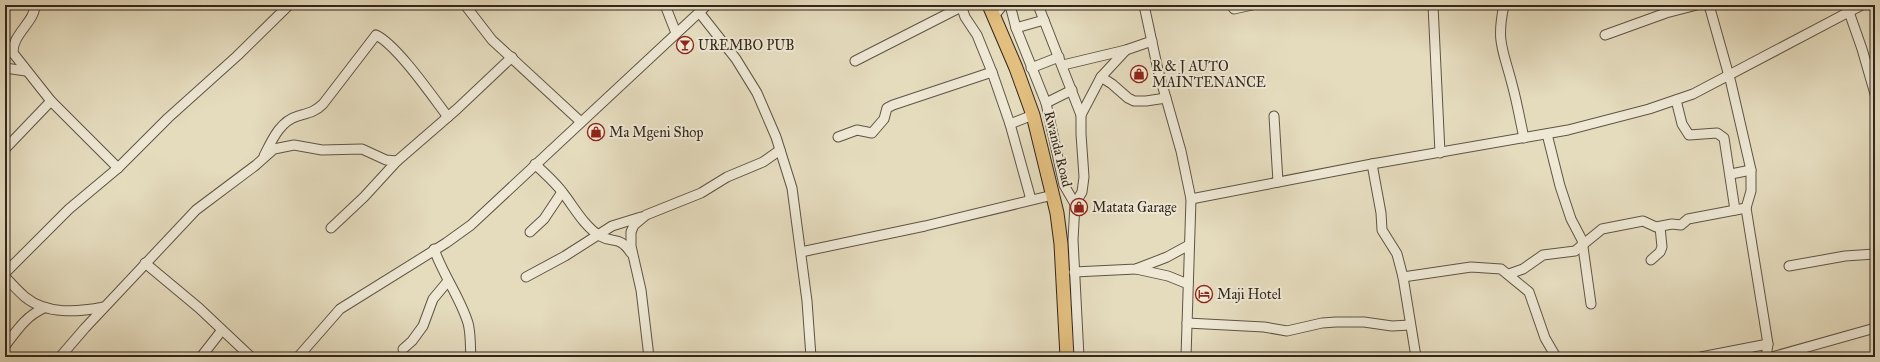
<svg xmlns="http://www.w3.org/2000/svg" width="1880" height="362" font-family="'IM FELL Great Primer',serif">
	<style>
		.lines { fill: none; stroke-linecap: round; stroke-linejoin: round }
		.minor-casing { stroke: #5f5444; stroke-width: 11 }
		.highway-casing { stroke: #32261c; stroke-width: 15 }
		.minor { stroke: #eee8d5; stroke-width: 9 }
		.highway { stroke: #e2be7f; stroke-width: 13 }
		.labels { text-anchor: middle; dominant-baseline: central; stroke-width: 4; stroke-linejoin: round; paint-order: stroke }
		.poi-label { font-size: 14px; fill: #32261c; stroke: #eee8d5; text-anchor: start }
		.street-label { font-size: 14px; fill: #32261c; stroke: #eee8d5 }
	</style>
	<rect width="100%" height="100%" fill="#e5dcbe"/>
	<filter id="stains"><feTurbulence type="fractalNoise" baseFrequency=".005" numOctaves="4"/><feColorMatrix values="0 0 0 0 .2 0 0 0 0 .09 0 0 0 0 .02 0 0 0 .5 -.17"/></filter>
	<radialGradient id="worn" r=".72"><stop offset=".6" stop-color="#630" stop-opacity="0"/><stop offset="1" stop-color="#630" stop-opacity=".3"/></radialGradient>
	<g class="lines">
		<g class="minor-casing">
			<g id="minor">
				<path d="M 35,5 C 35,22 12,34 13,53 L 51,101 L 118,168"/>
				<polyline points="465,5 492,40 581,122"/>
				<polyline points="665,5 676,33"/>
				<polyline points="961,5 965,17 977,35 992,72 1010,124 1030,196 1029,200"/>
				<polyline points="1010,5 1016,28 1046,103 1064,185 1075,204"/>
				<polyline points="1038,5 1081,115 1081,134 1084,177 1082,192 1075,204 1073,240 1079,357"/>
				<polyline points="1144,5 1158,70 1181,151 1191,199 1186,357"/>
				<polyline points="1231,5 1234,9 1252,5"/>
				<polyline points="1433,5 1440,153"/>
				<path d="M 1504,5 C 1496,42 1503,49 1512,84 C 1517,102 1520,120 1524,138"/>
				<polyline points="1709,5 1731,83 1751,170 1751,191 1746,208 1768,344 1766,357"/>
				<polyline points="699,12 736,59 757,93 776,137 792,188 807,301 811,357"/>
				<polyline points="1849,12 1862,49 1875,94"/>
				<polyline points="994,16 1003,5"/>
				<polyline points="1016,28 1044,20"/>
				<polyline points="1605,35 1666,13 1697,5"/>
				<polyline points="855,61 961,7"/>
				<polyline points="1063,65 1126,50 1152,41"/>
				<polyline points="5,68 26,71"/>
				<polyline points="1031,68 1059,57"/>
				<polyline points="1101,77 1126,50"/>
				<polyline points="1676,100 1682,124 1689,135 1717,133 1724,138 1735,210"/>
				<polyline points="1046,103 1072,90"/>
				<polyline points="1081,115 1101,77 1112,84 1128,98 1134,101 1146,101 1166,98"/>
				<polyline points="1274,116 1278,182"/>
				<polyline points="1010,124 1033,115"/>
				<polyline points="1547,134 1560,186 1571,219 1582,240 1591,304"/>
				<polyline points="838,137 857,130 872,133 884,119 887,108 893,105 992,72"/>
				<polyline points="5,149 51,101"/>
				<path d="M 264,156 C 272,140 280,121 298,116 C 308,113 315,112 323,104 L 376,35 C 397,45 432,96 448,117"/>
				<path d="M 535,164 C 544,173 555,182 563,193 C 574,207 584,226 600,236 C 614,244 619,235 631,253"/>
				<polyline points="1372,164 1381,213 1382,230 1397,254 1403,277 1416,357"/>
				<polyline points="1731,174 1751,170"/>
				<polyline points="1191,199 1372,164 1568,130 1649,109 1693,94 1862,5"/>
				<polyline points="331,228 364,197 397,161 457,109 512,57"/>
				<polyline points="530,232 544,219 562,192"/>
				<path d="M 434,249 C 443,275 460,297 468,323 C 471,334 470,346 471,357"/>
				<polyline points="801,252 925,226 1053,195"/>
				<polyline points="1651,260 1660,252 1662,247 1660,227"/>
				<polyline points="145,263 199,308 251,357"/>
				<polyline points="1789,266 1845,256 1875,254"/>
				<polyline points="1136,269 1168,276 1188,284"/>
				<polyline points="1074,272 1136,269 1167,257 1189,245"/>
				<polyline points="5,273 69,209 118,168 168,118 237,56 289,5"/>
				<polyline points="1509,274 1523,269 1543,255 1575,251 1602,229 1643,221 1656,227 1672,224 1681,225 1688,219 1746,208"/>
				<path d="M 5,277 C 12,284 18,291 25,297 C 47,315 78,312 104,307"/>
				<polyline points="526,277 565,256 612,226 641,217"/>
				<polyline points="1403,277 1471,267 1501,269 1529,292 1545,338 1556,357"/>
				<polyline points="1187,323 1264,327 1287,331 1322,323 1336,322 1364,322 1392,326 1410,325"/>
				<path d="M 5,346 C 17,330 26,316 44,308"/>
				<polyline points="403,349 412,341 423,326 433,299 448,281"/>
				<polyline points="60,357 85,328 196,210 256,165 274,149 294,145 322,150 362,149 386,160 397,161"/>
				<polyline points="201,357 222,330"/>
				<polyline points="298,357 340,309 446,243 471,225 707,5"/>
				<polyline points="649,357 641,290 631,246 631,232 634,225 646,215 701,193 727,177 763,162 780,150"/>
				<polyline points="1701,357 1768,344"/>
				<polyline points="1772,357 1875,328"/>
			</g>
		</g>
		<g class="highway-casing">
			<polyline id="highway" points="989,5 1016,68 1033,115 1057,213 1061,244 1067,357"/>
		</g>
		<use href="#minor" class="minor"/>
		<use href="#highway" class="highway"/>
	</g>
	<defs>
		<g id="bar-ring" transform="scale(0.9)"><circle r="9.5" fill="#eee8d5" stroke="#8f2418" stroke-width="1.5"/><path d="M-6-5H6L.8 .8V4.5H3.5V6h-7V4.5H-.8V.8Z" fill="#8f2418"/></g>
		<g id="shop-ring" transform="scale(0.9)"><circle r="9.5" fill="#eee8d5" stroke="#8f2418" stroke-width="1.5"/><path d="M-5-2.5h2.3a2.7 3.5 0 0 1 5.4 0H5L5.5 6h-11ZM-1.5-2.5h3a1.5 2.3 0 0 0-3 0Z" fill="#8f2418"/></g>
		<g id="hotel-ring" transform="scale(0.9)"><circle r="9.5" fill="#eee8d5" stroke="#8f2418" stroke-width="1.5"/><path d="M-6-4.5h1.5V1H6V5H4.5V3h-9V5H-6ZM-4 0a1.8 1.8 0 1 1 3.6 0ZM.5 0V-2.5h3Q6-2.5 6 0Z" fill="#8f2418"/></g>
	</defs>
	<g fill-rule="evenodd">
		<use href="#bar-ring" x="685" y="45"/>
		<use href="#shop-ring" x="1139" y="74"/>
		<use href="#shop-ring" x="596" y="132"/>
		<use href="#shop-ring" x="1079" y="207"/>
		<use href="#hotel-ring" x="1204" y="294"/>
	</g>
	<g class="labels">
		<g class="poi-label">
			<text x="698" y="45">UREMBO PUB</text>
			<text x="1152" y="66">R &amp; J AUTO<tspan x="1152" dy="16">MAINTENANCE</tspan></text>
			<text x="609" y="132">Ma Mgeni Shop</text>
			<text x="1092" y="207">Matata Garage</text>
			<text x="1217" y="294">Maji Hotel</text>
		</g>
		<g class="street-label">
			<text transform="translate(1058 149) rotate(76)">Rwanda Road</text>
		</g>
	</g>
	<rect width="1880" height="362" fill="none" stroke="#e5dcbe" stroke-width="20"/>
	<rect x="6" y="6" width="1868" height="350" fill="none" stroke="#32261c" stroke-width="2"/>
	<rect x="10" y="10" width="1860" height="342" fill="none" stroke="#32261c"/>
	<rect width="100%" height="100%" filter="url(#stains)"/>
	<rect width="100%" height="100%" fill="url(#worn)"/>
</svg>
